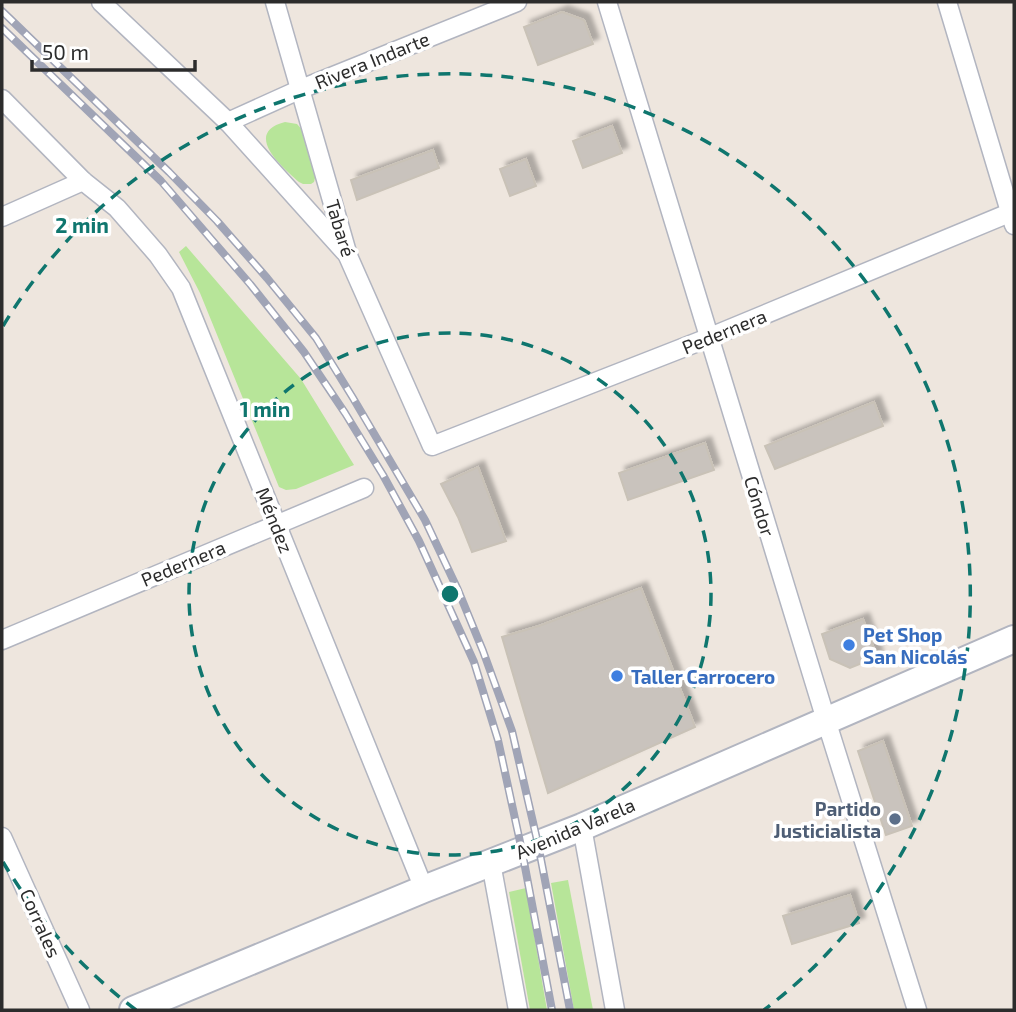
<svg xmlns="http://www.w3.org/2000/svg" width="1016" height="1012" font-family="'Exo 2',sans-serif">
	<style>
		.green { fill: #b7e599 }
		.building { fill: #c9c3bd; stroke: #c9c2b7; stroke-width: 2; filter: url(#shadow) }
		.lines { fill: none; stroke-linecap: round; stroke-linejoin: round }
		.minor-casing { stroke: #b2b5c0; stroke-width: 21 }
		.secondary-casing { stroke: #b2b5c0; stroke-width: 30 }
		.minor { stroke: #fff; stroke-width: 18 }
		.secondary { stroke: #fff; stroke-width: 26 }
		.rail-casing { stroke: #a0a4b6; stroke-width: 8 }
		.rail { stroke: #fff; stroke-width: 5; stroke-dasharray: 16; stroke-linecap: butt }
		.ring { fill: none; stroke: #0f766e; stroke-width: 3.5; stroke-dasharray: 12 9 }
		.shop-dot { fill: #3f7fe0; stroke: #fff; stroke-width: 2.5 }
		.service-dot { fill: #5c6f8a; stroke: #fff; stroke-width: 2.5 }
		.labels { text-anchor: middle; dominant-baseline: central; stroke-width: 7; stroke-linejoin: round; paint-order: stroke }
		.street-label { font-size: 19px; fill: #2c2c2c; stroke: #fff }
		.shop-label { font-size: 19px; font-weight: bold; fill: #366cbe; stroke: #fff; text-anchor: start }
		.service-label { font-size: 19px; font-weight: bold; fill: #4e5e75; stroke: #fff; text-anchor: end }
		.centre { fill: #0f766e; stroke: #fff; stroke-width: 3.5 }
		.ring-label { font-size: 21px; text-anchor: middle; font-weight: bold; fill: #0f766e; stroke: #fff; stroke-width: 7; stroke-linejoin: round; paint-order: stroke }
	</style>
	<defs>
		<filter id="shadow"><feDropShadow dx="6" dy="-6" stdDeviation="2" flood-color="#0004"/></filter>
	</defs>
	<rect width="100%" height="100%" fill="#eee6de"/>
	<g class="green">
		<path d="M 285,122 L 297,124 L 304,132 L 316,174 L 314,182 L 311,184 L 303,184 L 299,182 C 283,168 242,133 285,122 Z"/>
		<polygon points="186,246 301,379 354,465 296,489 286,490 279,487 200,293 179,252"/>
		<polygon points="568,880 593,1010 574,1010 551,883"/>
		<polygon points="526,888 547,1010 530,1010 509,892"/>
	</g>
	<g class="building">
		<polygon points="562,12 584,20 593,44 538,65 524,27"/>
		<polygon points="612,126 622,153 583,168 573,141"/>
		<polygon points="433,150 439,168 357,200 351,180"/>
		<polygon points="526,159 536,186 510,196 500,169"/>
		<polygon points="874,402 883,426 775,469 765,446"/>
		<polygon points="705,443 714,470 628,500 619,473"/>
		<polygon points="478,467 506,541 472,552 458,517 441,484"/>
		<polygon points="641,588 695,727 548,793 502,637 539,626"/>
		<polygon points="863,619 877,657 850,668 830,659 822,634"/>
		<polygon points="883,741 912,826 886,835 858,751"/>
		<polygon points="850,895 859,923 792,944 783,916"/>
	</g>
	<g class="lines">
		<g class="minor-casing">
			<g id="minor">
				<polyline points="101,2 228,122 345,252"/>
				<polyline points="275,2 348,256 432,446 708,338 1014,211"/>
				<polyline points="607,2 826,720 917,1010"/>
				<polyline points="947,2 1014,225"/>
				<polyline points="2,99 83,181 117,208 158,255 181,288 424,889"/>
				<polyline points="228,122 301,89 517,2"/>
				<polyline points="2,217 83,181"/>
				<polyline points="2,640 364,488"/>
				<polyline points="582,827 615,1010"/>
				<polyline points="2,837 80,1010"/>
				<polyline points="491,863 518,1010"/>
			</g>
		</g>
		<g class="secondary-casing">
			<polyline id="secondary" points="133,1010 424,889 582,827 1014,639"/>
		</g>
		<use href="#minor" class="minor"/>
		<use href="#secondary" class="secondary"/>
		<g class="rail-casing">
			<g id="rail">
				<polyline points="2,11 169,172 217,221 267,278 316,338 353,398 425,520 458,590 483,651 512,731 538,844 570,1010"/>
				<polyline points="2,28 161,181 250,284 304,352 345,413 383,475 419,541 474,662 498,740 522,851 552,1010"/>
			</g>
		</g>
		<use href="#rail" class="rail"/>
	</g>
	<g class="ring">
		<circle cx="450" cy="594" r="261"/>
		<path d="M136 1010A521 521 0 0 1 3 862M3 326A521 521 0 1 1 764 1010"/>
	</g>
	<g class="shop-dot">
		<circle cx="849" cy="645" r="7"/>
		<circle cx="617" cy="676" r="7"/>
	</g>
	<circle class="service-dot" cx="895" cy="819" r="7"/>
	<g class="labels">
		<g class="street-label">
			<text transform="translate(372 60) rotate(-22)">Rivera Indarte</text>
			<text transform="translate(341 228) rotate(73)">Tabaré</text>
			<text transform="translate(724 331) rotate(-22)">Pedernera</text>
			<text transform="translate(760 506) rotate(73)">Cóndor</text>
			<text transform="translate(275 520) rotate(68)">Méndez</text>
			<text transform="translate(183 563) rotate(-23)">Pedernera</text>
			<text transform="translate(575 828) rotate(-23)">Avenida Varela</text>
			<text transform="translate(41 923) rotate(66)">Corrales</text>
		</g>
		<g class="shop-label">
			<text x="863" y="634">Pet Shop<tspan x="863" dy="22">San Nicolás</tspan></text>
			<text x="631" y="676">Taller Carrocero</text>
		</g>
		<g class="service-label">
			<text x="881" y="808">Partido<tspan x="881" dy="22">Justicialista</tspan></text>
		</g>
	</g>
	<circle cx="450" cy="594" r="10" class="centre"/>
	<g class="ring-label">
		<text x="82" y="233">2 min</text>
		<text x="265" y="417">1 min</text>
	</g>
	<rect width="1016" height="1012" fill="none" stroke="#2c2c2c" stroke-width="7"/>
	<path d="M32 60v10h163v-10" fill="none" stroke="#2c2c2c" stroke-width="3.5"/>
	<text x="42" y="60" font-size="21" fill="#2c2c2c" stroke="#ffffff" stroke-width="5" paint-order="stroke">50 m</text>
</svg>
